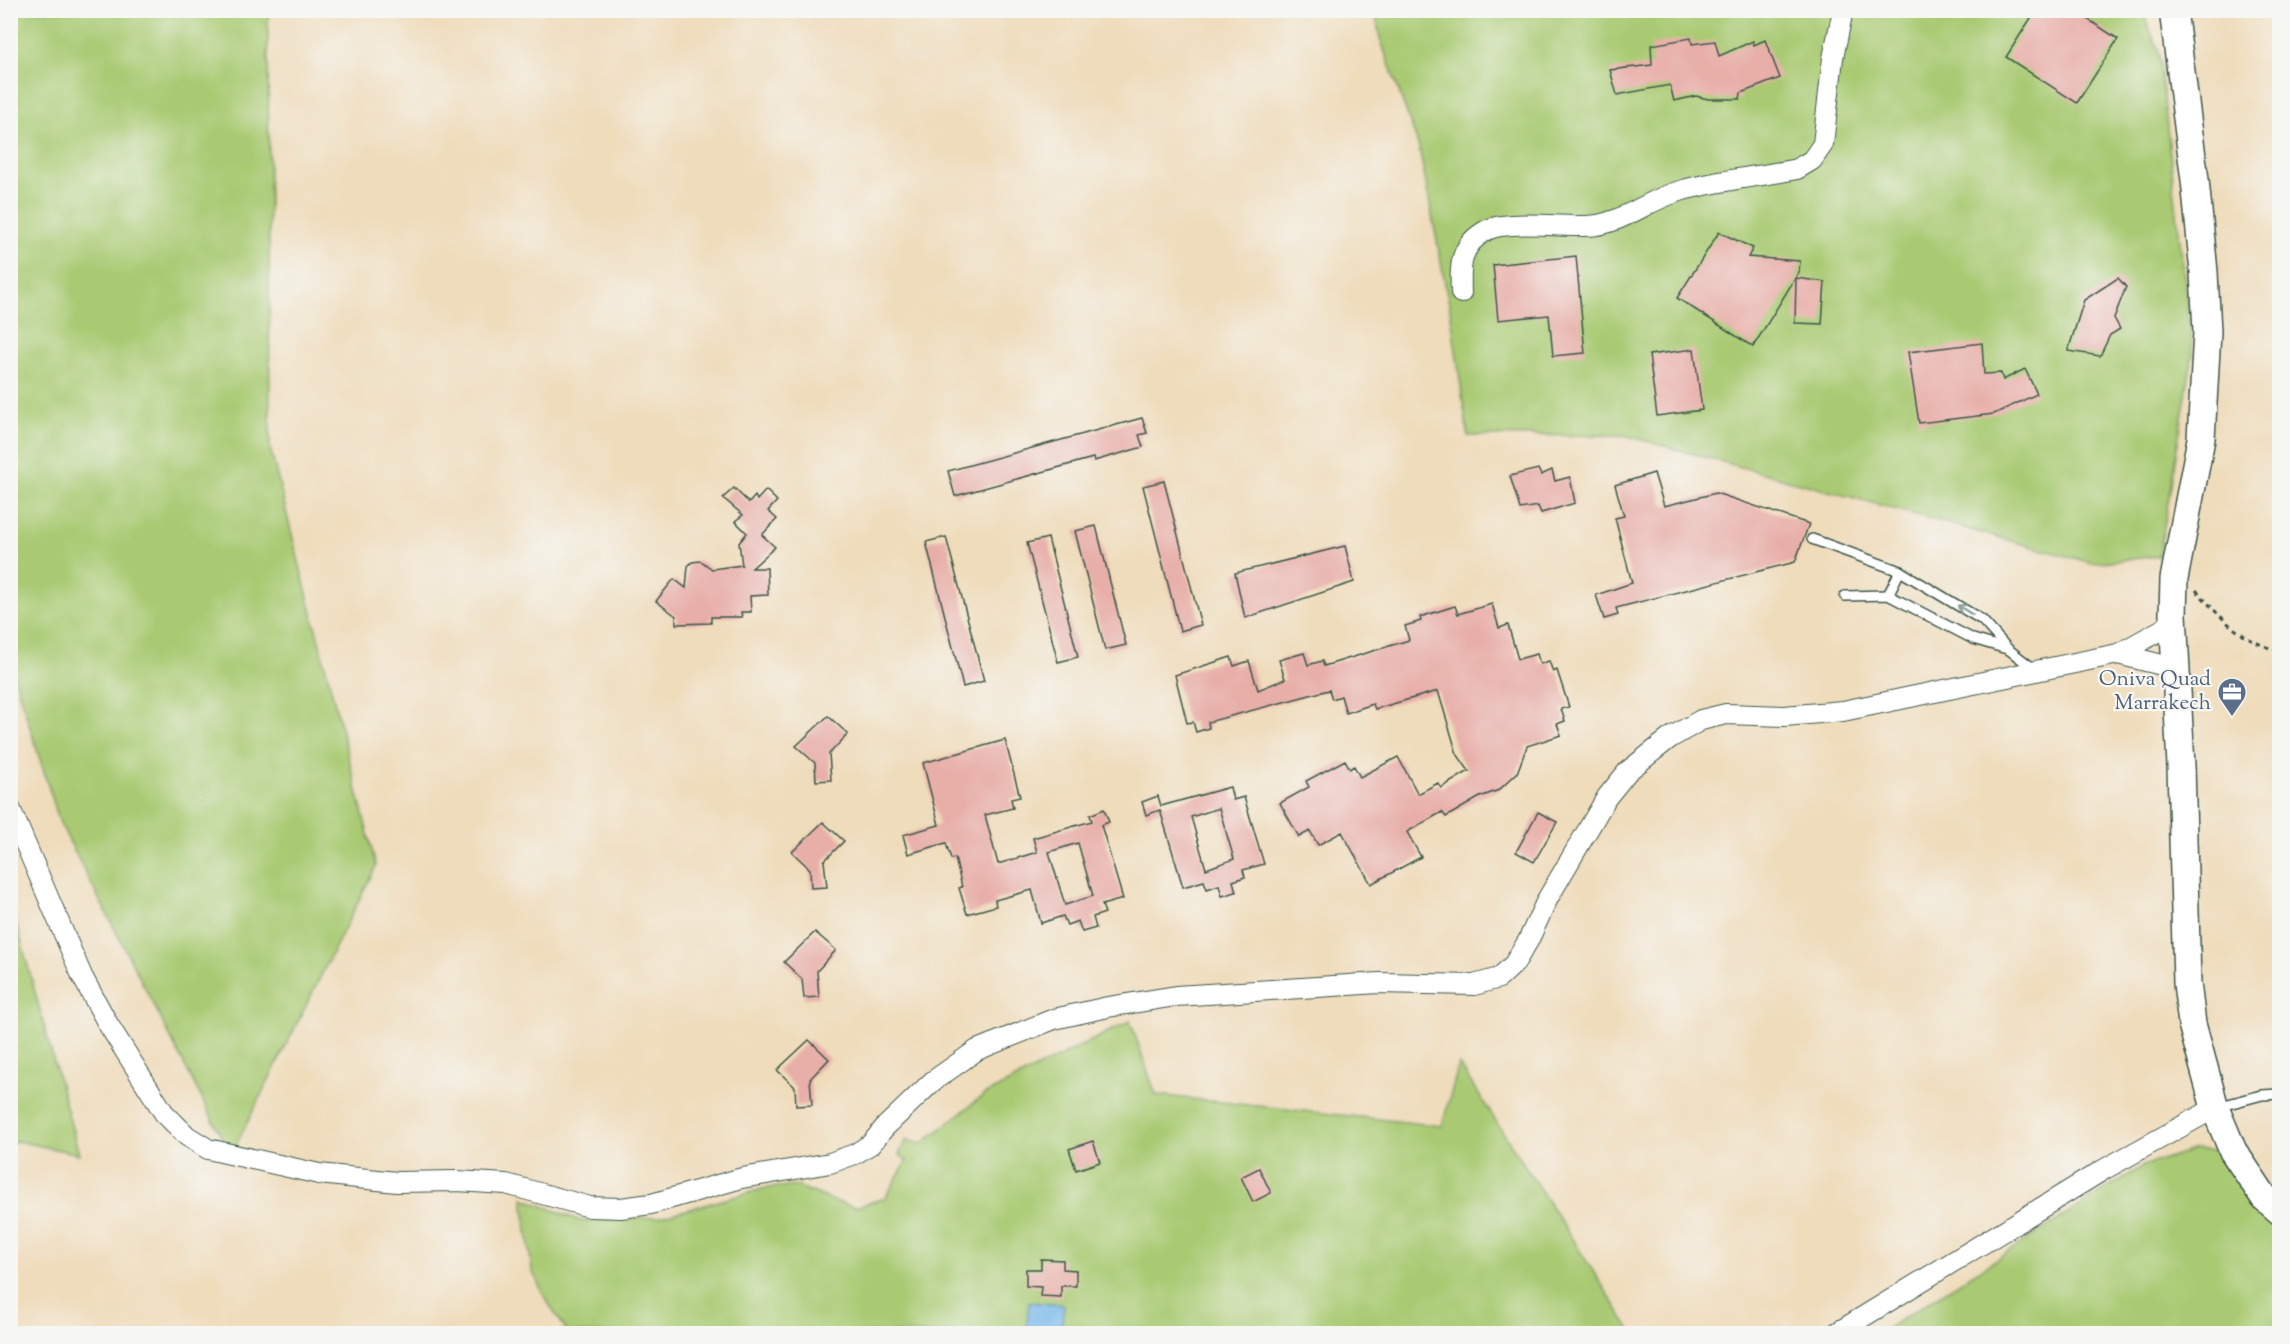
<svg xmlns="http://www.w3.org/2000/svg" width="2290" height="1344" font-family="'Sorts Mill Goudy',serif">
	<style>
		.green { fill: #a9ca72; stroke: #648453; stroke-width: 1.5 }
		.water { fill: #76b7eb; stroke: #4a7a90; stroke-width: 1.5 }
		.building { fill: #e8afa9; fill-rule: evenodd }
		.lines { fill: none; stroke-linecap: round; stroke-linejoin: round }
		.lane-casing { stroke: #3e5548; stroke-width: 12 }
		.street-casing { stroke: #3e5548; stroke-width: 22 }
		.secondary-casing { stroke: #3e5548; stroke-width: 30 }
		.path { stroke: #3e5548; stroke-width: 3; stroke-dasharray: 4.5 4.5; stroke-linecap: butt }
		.lane { stroke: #fff; stroke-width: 9 }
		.street { stroke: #fff; stroke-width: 20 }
		.secondary { stroke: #fff; stroke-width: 27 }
		.oneway { stroke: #8f9e9a }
		.labels { text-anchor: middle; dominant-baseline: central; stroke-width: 4.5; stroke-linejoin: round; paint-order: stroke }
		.service-label { font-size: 21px; fill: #4e5e75; stroke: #f6f6f2; text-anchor: end }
	</style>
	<rect width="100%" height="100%" fill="#f6f6f2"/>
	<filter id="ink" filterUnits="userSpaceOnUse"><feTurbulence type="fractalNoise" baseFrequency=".0167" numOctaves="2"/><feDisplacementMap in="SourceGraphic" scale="12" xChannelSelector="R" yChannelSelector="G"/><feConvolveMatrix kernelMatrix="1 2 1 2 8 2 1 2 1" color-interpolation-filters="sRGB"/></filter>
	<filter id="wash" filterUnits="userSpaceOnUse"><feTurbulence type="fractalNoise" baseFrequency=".008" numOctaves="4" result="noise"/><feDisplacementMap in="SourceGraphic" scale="24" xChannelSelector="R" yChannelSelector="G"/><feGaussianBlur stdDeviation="1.35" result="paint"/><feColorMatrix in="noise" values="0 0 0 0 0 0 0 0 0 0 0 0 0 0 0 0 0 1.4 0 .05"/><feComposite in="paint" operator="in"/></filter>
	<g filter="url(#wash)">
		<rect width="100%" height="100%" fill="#efdcbb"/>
		<g class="green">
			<polygon points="10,11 268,11 270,448 376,866 231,1155 60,823 11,667"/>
			<polygon points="1375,11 2142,11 2158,49 2193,353 2159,556 2092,563 1624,435 1468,436 1450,309 1419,147 1380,38"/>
			<polygon points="10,904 11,904 79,1154 17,1141 11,1144"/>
			<polygon points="1130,1021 1156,1095 1442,1126 1459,1064 1633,1333 568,1333 545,1298 532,1270 523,1198 581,1221 660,1217 766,1188 797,1186 834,1201 855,1207 885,1198 907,1161 899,1154 907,1140 921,1144 984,1095"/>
			<polygon points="2195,1149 2217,1151 2234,1174 2279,1220 2279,1333 1878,1334 2143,1166"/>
		</g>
		<polygon class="water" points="1029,1302 1064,1305 1061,1333 1026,1333"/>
		<g id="blocks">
			<g class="building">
				<polygon points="2036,10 2074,10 2118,39 2077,103 2006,57"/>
				<polygon points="1691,38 1692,44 1715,41 1719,56 1753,41 1754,45 1765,40 1780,78 1741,93 1740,99 1708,99 1696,96 1674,101 1670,85 1617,95 1610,70 1652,65 1651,45"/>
				<polygon points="1719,232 1753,248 1748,257 1800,261 1799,272 1753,347 1677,298"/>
				<polygon points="1576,256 1585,353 1553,356 1549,315 1498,320 1493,265"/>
				<polygon points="1796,278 1825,282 1822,324 1795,323"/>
				<polygon points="2118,278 2126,287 2114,318 2120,329 2110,335 2100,356 2068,351 2084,300"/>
				<polygon points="1982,343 1984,374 2001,373 2003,380 2025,369 2037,394 1994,414 1919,423 1908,352"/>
				<polygon points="1694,349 1702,410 1657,416 1649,355"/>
				<polygon points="1142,418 1147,433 1139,435 1143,447 1094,461 1093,458 955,496 948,471"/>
				<polygon points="1538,469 1541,475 1552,470 1555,481 1570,477 1575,503 1541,513 1538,506 1520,509 1510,476"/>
				<polygon points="1654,473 1664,506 1716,493 1809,524 1795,562 1616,608 1618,615 1604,619 1596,595 1632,583 1615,518 1624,516 1615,485"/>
				<polygon points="1164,481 1201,625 1180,631 1143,486"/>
				<polygon points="734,488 749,503 755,496 757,500 766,490 777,501 768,511 777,519 762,535 775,547 752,568 767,568 768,595 750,596 751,612 741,612 742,617 711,617 711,623 676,624 676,616 656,601 674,579 686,588 688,566 692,562 701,561 712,569 742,565 739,543 747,533 735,521 743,515 723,498"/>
				<polygon points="1096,526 1126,645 1105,650 1075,531"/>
				<polygon points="946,537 984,681 963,687 926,542"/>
				<polygon points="1048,538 1078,657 1058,662 1027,543"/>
				<polygon points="1345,546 1354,582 1245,618 1235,573"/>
				<polygon points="1492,604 1499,628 1508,625 1518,659 1537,654 1540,664 1549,661 1553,672 1557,670 1569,707 1561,709 1565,721 1557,724 1561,735 1527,746 1517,773 1499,790 1480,797 1446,817 1442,812 1407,832 1421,857 1371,884 1342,832 1318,845 1310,831 1299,837 1280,803 1309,787 1306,781 1345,760 1350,769 1354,766 1360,777 1398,757 1418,794 1438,783 1441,788 1469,771 1457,754 1438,691 1375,709 1373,704 1346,713 1341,696 1332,699 1329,690 1208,722 1209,728 1196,732 1193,722 1187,723 1175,675 1231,657 1234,666 1249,661 1258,690 1285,679 1279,660 1304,653 1308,665 1322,661 1324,666 1409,640 1405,626 1421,621 1420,617 1455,606 1458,614"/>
				<polygon points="828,716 848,734 829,754 831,780 816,781 815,763 796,746"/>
				<path d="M 1005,740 L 1020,797 L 1011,799 L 1013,808 L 985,815 L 998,864 L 1037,852 L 1033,838 L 1092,821 L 1090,815 L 1104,809 L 1109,822 L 1101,825 L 1123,899 L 1102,905 L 1105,913 L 1093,917 L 1096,928 L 1082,932 L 1078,921 L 1067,925 L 1063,916 L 1041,923 L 1032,890 L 995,900 L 996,906 L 967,914 L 959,888 L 962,887 L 955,858 L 951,859 L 946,843 L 908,854 L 903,835 L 939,825 L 923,763 ZM 1078,843 L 1093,896 L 1065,905 L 1049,852 Z"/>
				<path d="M 1230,787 L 1233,800 L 1244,797 L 1264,864 L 1243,870 L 1245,877 L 1233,881 L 1236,892 L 1222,896 L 1219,885 L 1207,889 L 1204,881 L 1183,887 L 1160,810 L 1146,815 L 1142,802 L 1158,796 L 1161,806 ZM 1219,808 L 1234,859 L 1206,869 L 1191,817 Z"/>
				<polygon points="1538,812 1557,822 1534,862 1516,852"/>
				<polygon points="823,822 844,841 824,861 827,887 811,888 810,869 792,852"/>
				<polygon points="815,932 836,950 817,971 819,997 804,998 802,979 784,962"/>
				<polygon points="809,1040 829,1059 810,1079 812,1105 796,1106 795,1087 777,1070"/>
				<polygon points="1093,1141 1100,1162 1076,1170 1069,1149"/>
				<polygon points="1259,1168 1271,1193 1253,1202 1241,1177"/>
				<polygon points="1041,1259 1063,1260 1063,1269 1076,1270 1076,1286 1061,1286 1061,1297 1040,1296 1041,1287 1026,1286 1026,1269 1041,1269"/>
			</g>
		</g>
	</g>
	<g filter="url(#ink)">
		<use href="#blocks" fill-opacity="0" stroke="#3e5548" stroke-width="1.5"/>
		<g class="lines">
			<g class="lane-casing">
				<g id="lane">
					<polyline points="1812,539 1900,571 1982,620 2008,649 2034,669"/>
					<polyline points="1888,595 1900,571"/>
					<polyline points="1845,596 1888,595 1973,639 2007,649"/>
					<polyline points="2217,1107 2262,1095 2280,1094"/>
				</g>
			</g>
			<g class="street-casing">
				<g id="street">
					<path d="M 1461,293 C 1460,266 1459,245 1487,230 C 1506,220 1563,227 1587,226 C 1621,225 1647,200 1680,191 C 1718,180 1758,177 1797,169 L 1812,160 L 1823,144 L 1833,58 L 1843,10"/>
					<polyline points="2118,654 2174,668"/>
					<polyline points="10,808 82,976 108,1024 164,1113 187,1136 208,1149 319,1174 397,1182 457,1181 506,1184 590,1207 621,1208 651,1204 742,1178 830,1163 855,1154 871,1144 885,1127 933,1081 977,1050 1054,1019 1108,1007 1176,996 1379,983 1474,985 1499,978 1514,964 1528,941 1548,898 1607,797 1628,771 1670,738 1701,720 1726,714 1784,716 1843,711 2118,654 2172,624"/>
					<polyline points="1835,1334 2103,1170 2215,1108"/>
				</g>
			</g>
			<g class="secondary-casing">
				<polyline id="secondary" points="2173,10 2195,180 2204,272 2207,332 2201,439 2174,579 2173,614 2181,766 2187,983 2192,1024 2215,1108 2233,1151 2264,1197 2280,1211"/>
			</g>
			<path class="path" d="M 2196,590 C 2222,619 2241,641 2280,651"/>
			<use href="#lane" class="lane"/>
			<use href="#street" class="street"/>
			<use href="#secondary" class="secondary"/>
		</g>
		<defs><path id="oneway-shaft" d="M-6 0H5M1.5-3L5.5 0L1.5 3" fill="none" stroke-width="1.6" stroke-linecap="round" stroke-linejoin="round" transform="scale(1.5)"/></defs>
		<use class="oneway" href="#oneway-shaft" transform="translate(1965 610) rotate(-148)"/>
	</g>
	<defs>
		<g id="office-pin" transform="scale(1.5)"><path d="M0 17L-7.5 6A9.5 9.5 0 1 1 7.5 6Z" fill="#5c6f8a" stroke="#f6f6f2"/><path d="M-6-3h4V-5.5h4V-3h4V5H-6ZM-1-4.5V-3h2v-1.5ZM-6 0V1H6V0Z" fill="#fff"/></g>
	</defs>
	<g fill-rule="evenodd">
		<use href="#office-pin" x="2232" y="692"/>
	</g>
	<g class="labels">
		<g class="service-label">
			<text x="2211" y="680">Oniva Quad<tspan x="2211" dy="24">Marrakech</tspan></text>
		</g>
	</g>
	<rect width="2290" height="1344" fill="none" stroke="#f6f6f2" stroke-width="36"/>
</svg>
